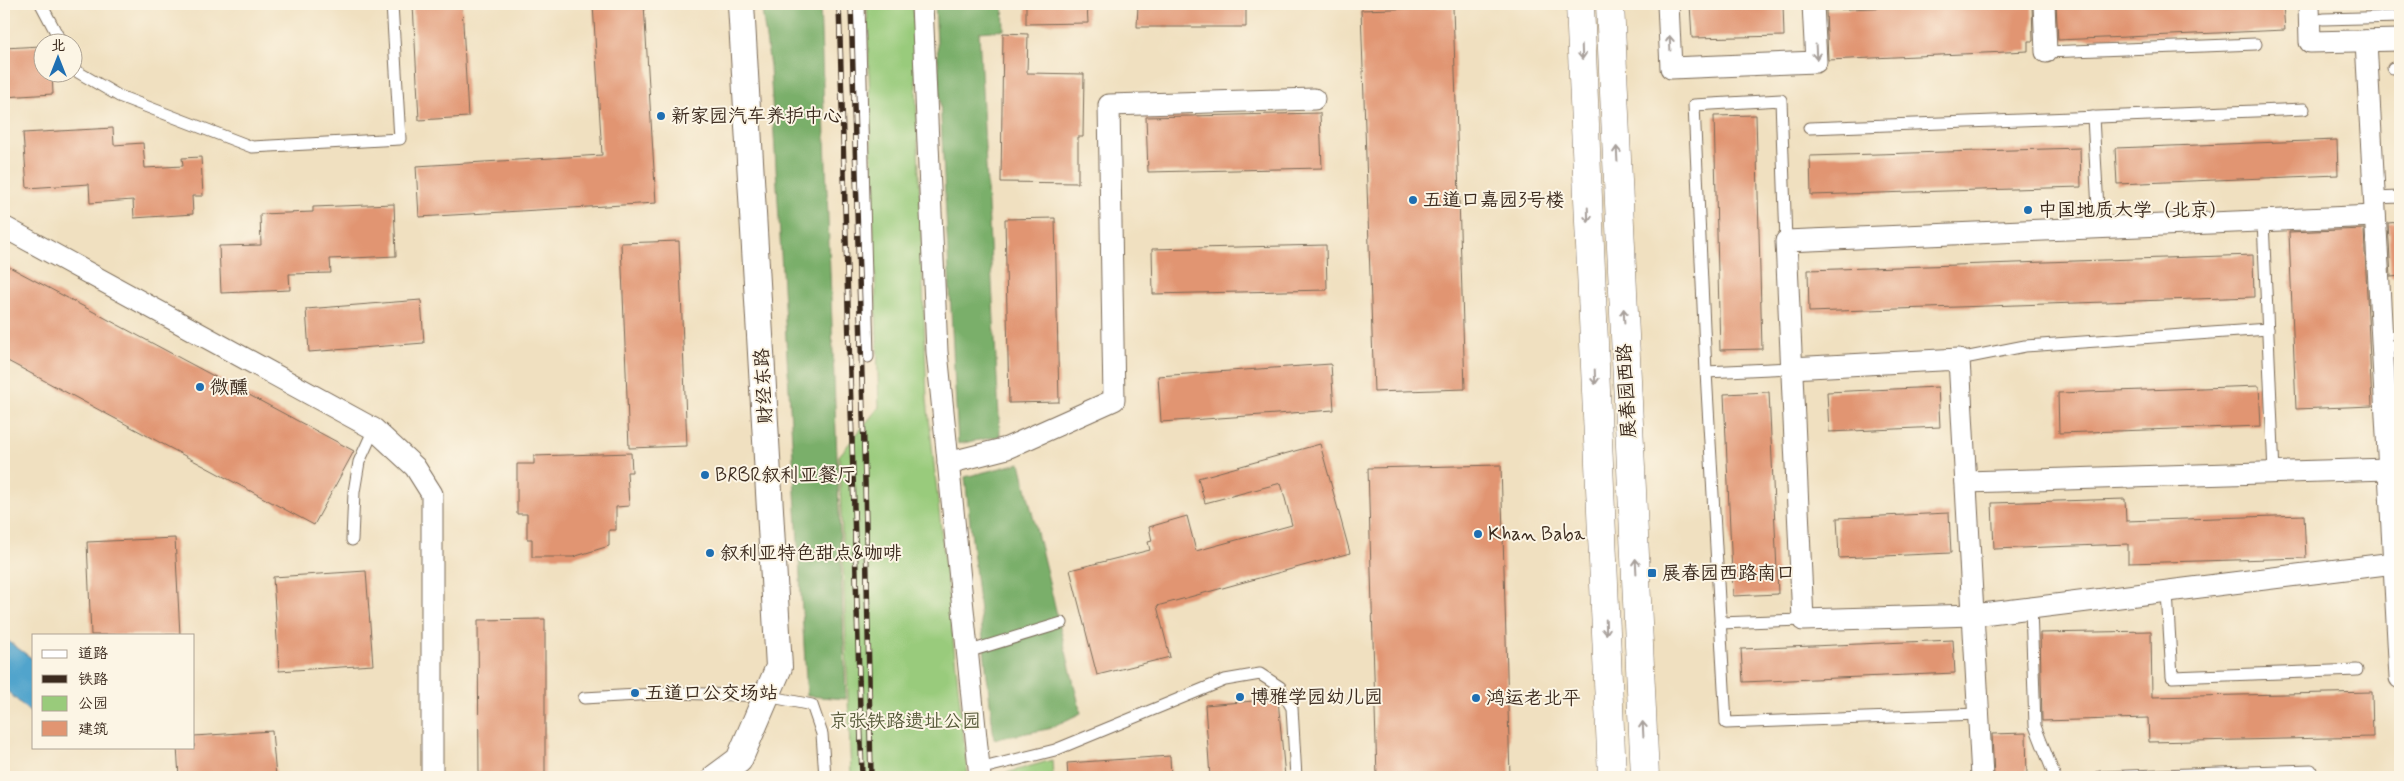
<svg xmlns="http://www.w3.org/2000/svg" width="2404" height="781" font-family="Mynerve,'LXGW WenKai TC',sans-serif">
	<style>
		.green { fill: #99cb7b; stroke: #6a7a4c }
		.forest { fill: #7aaf6b; stroke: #5a6c44 }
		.water { fill: #51a4cc; stroke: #466775 }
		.building { fill: #e19572 }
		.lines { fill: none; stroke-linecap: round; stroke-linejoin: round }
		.service-casing { stroke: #7a6a57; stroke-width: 13 }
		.minor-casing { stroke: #7a6a57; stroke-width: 23 }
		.tertiary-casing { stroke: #7a6a57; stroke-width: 28 }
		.secondary-casing { stroke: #7a6a57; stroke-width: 29 }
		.service { stroke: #fff; stroke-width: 11 }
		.minor { stroke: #fff; stroke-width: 21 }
		.tertiary { stroke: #fff; stroke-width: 26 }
		.secondary { stroke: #fff; stroke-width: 28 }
		.rail-casing { stroke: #3b2a1e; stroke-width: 5.5 }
		.rail { stroke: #fcf5e5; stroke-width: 4; stroke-dasharray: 11; stroke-linecap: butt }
		.oneway { stroke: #a79f9a }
		.poi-dot { fill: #1f6fb2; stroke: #fcf5e5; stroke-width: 2 }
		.labels { text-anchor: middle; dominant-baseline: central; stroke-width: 4; stroke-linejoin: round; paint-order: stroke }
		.poi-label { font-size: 19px; fill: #3b2a1e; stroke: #fcf5e5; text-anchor: start }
		.street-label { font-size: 19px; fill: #3b2a1e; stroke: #fcf5e5 }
		.park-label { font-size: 19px; fill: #575a3a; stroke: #fcf5e5 }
	</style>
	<rect width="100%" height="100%" fill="#fcf5e5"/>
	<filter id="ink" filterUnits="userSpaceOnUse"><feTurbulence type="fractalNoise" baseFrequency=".02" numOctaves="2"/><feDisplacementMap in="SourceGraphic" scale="10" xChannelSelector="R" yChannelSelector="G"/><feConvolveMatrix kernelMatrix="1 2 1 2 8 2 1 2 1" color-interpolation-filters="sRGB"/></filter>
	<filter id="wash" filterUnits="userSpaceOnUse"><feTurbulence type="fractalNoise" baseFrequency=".0096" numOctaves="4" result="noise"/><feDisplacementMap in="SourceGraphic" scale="20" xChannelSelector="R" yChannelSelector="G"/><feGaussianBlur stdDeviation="1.12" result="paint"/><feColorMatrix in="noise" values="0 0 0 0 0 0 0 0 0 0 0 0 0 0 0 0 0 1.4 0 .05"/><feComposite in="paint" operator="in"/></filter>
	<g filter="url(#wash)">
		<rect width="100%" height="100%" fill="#f0e0c0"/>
		<g class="green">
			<polygon points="867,4 913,4 927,400 968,777 851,777 839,456 879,407"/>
			<rect x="2397" y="150" width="3" height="38"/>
			<polygon points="1052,760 1053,777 996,777 996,776"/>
		</g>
		<g class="forest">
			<polygon points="761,4 820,4 846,699 807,696 770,66"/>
			<polygon points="935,4 1003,4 1004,30 979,32 1000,436 958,444"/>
			<polygon points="1020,463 1081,713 1048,729 994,739 965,477"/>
		</g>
		<polygon class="water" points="4,638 34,660 34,716 4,688"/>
		<g id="blocks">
			<g class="building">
				<polygon points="413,4 462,4 468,117 419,120"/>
				<polygon points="593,4 644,4 656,203 419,217 416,166 602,155"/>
				<polygon points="1026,4 1087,4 1088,23 1026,24"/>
				<polygon points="1138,4 1246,4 1246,27 1137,27"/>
				<polygon points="1690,4 1783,4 1784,36 1692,38"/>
				<polygon points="1961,4 2032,4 2033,41 2028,41 2028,51 1828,60 1826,10"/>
				<polygon points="2056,4 2283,4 2285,30 2058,40"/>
				<polygon points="1453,7 1465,389 1374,392 1361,10"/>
				<polygon points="1003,33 1028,34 1027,73 1084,74 1083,137 1078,137 1078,183 1001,182"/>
				<polygon points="41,46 42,72 52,72 53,94 4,97 4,48"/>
				<polygon points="1320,113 1322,168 1148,172 1146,117"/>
				<polygon points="1756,115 1762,349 1720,350 1714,116"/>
				<polygon points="113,128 114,145 143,143 145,168 183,166 182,158 201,157 203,196 192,196 193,214 134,218 133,200 90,203 89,184 27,188 23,133"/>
				<polygon points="2337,140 2338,175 2117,184 2115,148"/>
				<polygon points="2080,148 2081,187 1811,195 1810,156"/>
				<polygon points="394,204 396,256 330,259 331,273 289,274 290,290 221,293 219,246 261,245 260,214 313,212 313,207"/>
				<polygon points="1055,218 1059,402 1009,403 1005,219"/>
				<polygon points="2400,222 2400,276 2391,277 2388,223"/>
				<polygon points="2364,229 2372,406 2296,409 2289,232"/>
				<polygon points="679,241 687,446 629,448 621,243"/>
				<polygon points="1326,245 1327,290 1153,294 1152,249"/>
				<polygon points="2253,255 2254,297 1809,312 1808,270"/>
				<polygon points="4,264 354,451 314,525 4,359"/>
				<polygon points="421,300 424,343 309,352 306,309"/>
				<polygon points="1331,364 1334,410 1161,422 1158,376"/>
				<polygon points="2259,386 2261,426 2059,433 2058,393"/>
				<polygon points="1938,387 1940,427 1829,432 1827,392"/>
				<polygon points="1769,392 1778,594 1733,596 1724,394"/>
				<polygon points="1320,444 1350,553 1157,606 1170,657 1097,675 1070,570 1150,550 1148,542 1152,541 1149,527 1187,516 1196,551 1292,525 1281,483 1205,503 1198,478"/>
				<polygon points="631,453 632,472 627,472 629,506 616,507 616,530 609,530 609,546 573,557 532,557 532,539 527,539 527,514 517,514 517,464 534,464 534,456"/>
				<polygon points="1501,465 1510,777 1377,777 1368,468"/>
				<polygon points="2125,499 2126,521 2304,515 2306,558 2128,563 2128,544 1994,549 1992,503"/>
				<polygon points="1949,513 1951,553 1839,558 1837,518"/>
				<polygon points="175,538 180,635 91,635 87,542"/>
				<polygon points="366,571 373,665 279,671 273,577"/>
				<polygon points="545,619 545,777 479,777 478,620"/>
				<polygon points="2151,631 2152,697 2372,692 2373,737 2149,742 2148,718 2042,721 2040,633"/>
				<polygon points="1953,640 1955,673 1743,682 1741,649"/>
				<polygon points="1278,699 1285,777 1210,777 1205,705"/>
				<polygon points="272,731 276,777 179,777 177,747 194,747 194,736"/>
				<polygon points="2026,733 2027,777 1994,777 1992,734"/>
				<polygon points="1170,756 1171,777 1068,777 1067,763"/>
			</g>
		</g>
	</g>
	<g filter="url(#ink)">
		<use href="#blocks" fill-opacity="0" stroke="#7a6a57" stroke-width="1"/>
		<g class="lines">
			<g class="service-casing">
				<g id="service">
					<polyline points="41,4 61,42"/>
					<polyline points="859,4 868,357"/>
					<polyline points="2323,19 2400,17"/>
					<polyline points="2046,52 2256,44"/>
					<polyline points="72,64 76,71 119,96 252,147 400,139 392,4"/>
					<polyline points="2393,68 2400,68"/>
					<polyline points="2093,117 2099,228"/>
					<polyline points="1809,128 2304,109"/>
					<polyline points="2374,198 2400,197"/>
					<polyline points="2263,221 2274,473"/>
					<polyline points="1786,241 1781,100 1694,105 1706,372 1726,723 1979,714"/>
					<polyline points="2382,346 2400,346"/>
					<polyline points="1959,359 2025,346 2268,329"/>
					<polyline points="1706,372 1791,368"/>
					<polyline points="352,540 354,492 359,462 374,429"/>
					<polyline points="2167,592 2172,677 2357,670"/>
					<polyline points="2031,608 2035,726 2055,777"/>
					<polyline points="1720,623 1803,620"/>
					<polyline points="967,652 1062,623"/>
					<polyline points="584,698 674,693 767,696 812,705 822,734 825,777"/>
					<polyline points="979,769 1055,750 1225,680 1260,674 1280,687 1292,708 1296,777"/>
					<polyline points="2100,777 2311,770 2311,777"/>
				</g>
			</g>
			<g class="minor-casing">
				<g id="minor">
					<polyline points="922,4 937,352 980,777"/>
					<polyline points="1668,4 1671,68 1816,62 1813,4"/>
					<polyline points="2044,4 2046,52"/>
					<polyline points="2309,4 2310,42 2400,40"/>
					<polyline points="2366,41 2400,678"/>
					<polyline points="2375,216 1786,241 1803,620 1974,615 2394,563"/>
					<polyline points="4,227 374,429 415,467 432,494 432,777"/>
					<polyline points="1791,368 1959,359 1982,777"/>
					<polyline points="948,463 1007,448 1114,400 1109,105 1314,99"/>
					<polyline points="1966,482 2388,469"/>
				</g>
			</g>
			<g class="tertiary-casing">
				<polyline id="tertiary" points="716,777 739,760 779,667 741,4"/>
			</g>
			<g class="secondary-casing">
				<g id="secondary">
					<polyline points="1580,4 1612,777"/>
					<polyline points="1610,4 1645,777"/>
				</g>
			</g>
			<use href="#service" class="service"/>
			<use href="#minor" class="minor"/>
			<use href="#tertiary" class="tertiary"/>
			<use href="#secondary" class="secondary"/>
			<g class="rail-casing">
				<g id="rail">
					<polyline points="839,4 862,777"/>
					<polyline points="851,4 865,481 871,777"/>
				</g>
			</g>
			<use href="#rail" class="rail"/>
		</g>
		<defs><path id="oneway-shaft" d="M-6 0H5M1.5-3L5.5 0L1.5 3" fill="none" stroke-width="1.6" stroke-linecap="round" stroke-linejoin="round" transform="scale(1.25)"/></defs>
		<g class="oneway">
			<use href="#oneway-shaft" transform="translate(1670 43) rotate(-93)"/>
			<use href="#oneway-shaft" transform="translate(1582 52) rotate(88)"/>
			<use href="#oneway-shaft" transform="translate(1816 52) rotate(87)"/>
			<use href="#oneway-shaft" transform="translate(1617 154) rotate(-93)"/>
			<use href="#oneway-shaft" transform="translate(1588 215) rotate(88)"/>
			<use href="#oneway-shaft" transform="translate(1624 316) rotate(-93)"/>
			<use href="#oneway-shaft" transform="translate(1595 377) rotate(88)"/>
			<use href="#oneway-shaft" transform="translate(1636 566) rotate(-93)"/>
			<use href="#oneway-shaft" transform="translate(1606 627) rotate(88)"/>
			<use href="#oneway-shaft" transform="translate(1643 729) rotate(-93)"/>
		</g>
	</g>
	<g class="poi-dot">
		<circle cx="661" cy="116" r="5"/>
		<circle cx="1413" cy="200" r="5"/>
		<circle cx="2028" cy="210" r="5"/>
		<circle cx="200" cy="387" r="5"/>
		<circle cx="705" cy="475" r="5"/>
		<circle cx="1478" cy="534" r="5"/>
		<circle cx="710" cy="553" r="5"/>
		<rect x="1647" y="568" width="10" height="10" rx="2.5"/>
		<circle cx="635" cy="693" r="5"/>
		<circle cx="1240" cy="697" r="5"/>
		<circle cx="1476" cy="698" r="5"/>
	</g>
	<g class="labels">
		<g class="poi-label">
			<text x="671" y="116">新家园汽车养护中心</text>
			<text x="1423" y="200">五道口嘉园3号楼</text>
			<text x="2038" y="210">中国地质大学（北京）</text>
			<text x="210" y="387">微醺</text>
			<text x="715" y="475">BRBR叙利亚餐厅</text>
			<text x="1488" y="534">Khan Baba</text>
			<text x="720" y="553">叙利亚特色甜点&amp;咖啡</text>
			<text x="1662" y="573">展春园西路南口</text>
			<text x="645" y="693">五道口公交场站</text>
			<text x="1250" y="697">博雅学园幼儿园</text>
			<text x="1486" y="698">鸿运老北平</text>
		</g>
		<g class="street-label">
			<text transform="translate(764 386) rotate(-93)">财经东路</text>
			<text transform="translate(1627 391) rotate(-93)">展春园西路</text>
		</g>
		<g class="park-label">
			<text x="905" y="721">京张铁路遗址公园</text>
		</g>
	</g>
	<rect width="2404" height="781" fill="none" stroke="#fcf5e5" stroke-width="20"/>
	<rect x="32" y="634" width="162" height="115" fill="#fcf5e5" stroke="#afa495"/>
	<rect x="42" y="650" width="25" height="8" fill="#ffffff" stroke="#afa495"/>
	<text x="78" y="658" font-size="15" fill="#3b2a1e">道路</text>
	<rect x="42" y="675" width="25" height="8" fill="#3b2a1e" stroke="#afa495"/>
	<text x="78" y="684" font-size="15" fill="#3b2a1e">铁路</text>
	<rect x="42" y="696" width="25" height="15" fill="#99cb7b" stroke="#afa495"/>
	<text x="78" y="708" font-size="15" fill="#3b2a1e">公园</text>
	<rect x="42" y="721" width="25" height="15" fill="#e19572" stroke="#afa495"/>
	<text x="78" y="734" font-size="15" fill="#3b2a1e">建筑</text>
	<g transform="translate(58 58)"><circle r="24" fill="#fcf5e5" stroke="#afa495"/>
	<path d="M0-4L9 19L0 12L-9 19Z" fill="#1f6fb2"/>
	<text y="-8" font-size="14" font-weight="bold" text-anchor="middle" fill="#3b2a1e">北</text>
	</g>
</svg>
